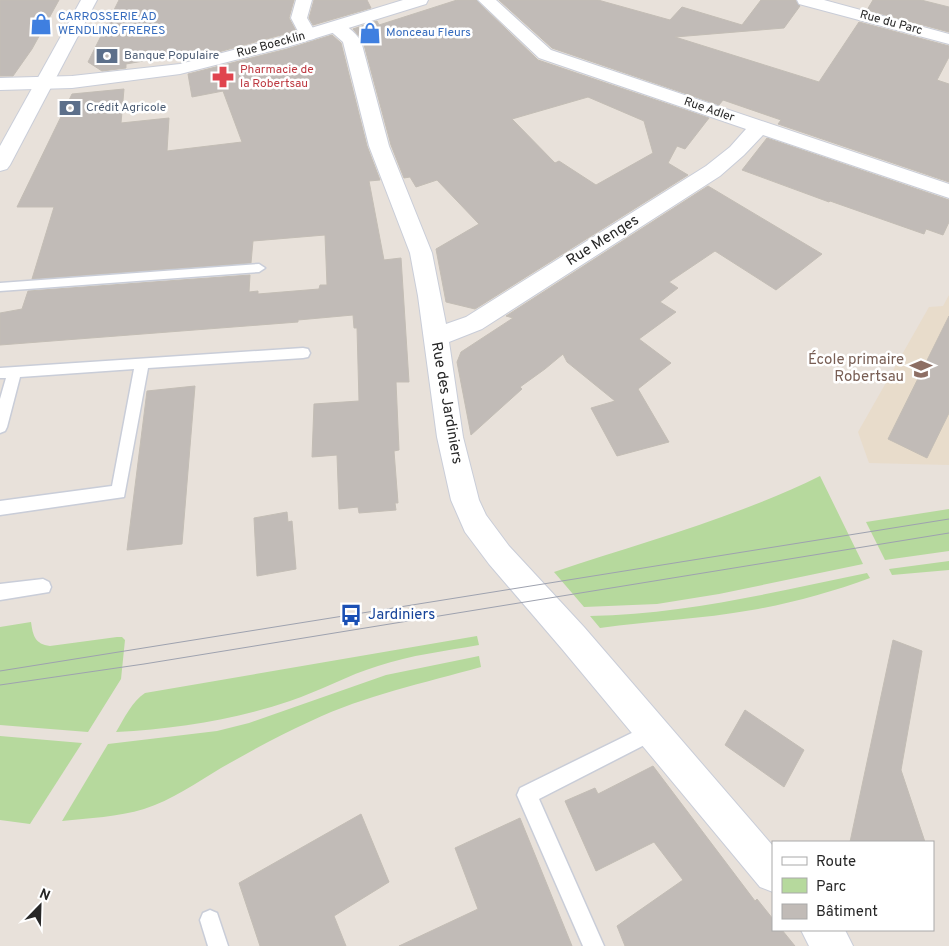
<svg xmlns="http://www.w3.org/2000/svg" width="949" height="946" font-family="Overpass,sans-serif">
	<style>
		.education { fill: #e8dccb }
		.green { fill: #b6d99d }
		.building { fill: #c1bbb7; stroke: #c3bdb5; fill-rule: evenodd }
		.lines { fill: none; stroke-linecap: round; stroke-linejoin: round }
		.service-casing { stroke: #c9cdd8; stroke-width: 3 }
		.minor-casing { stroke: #c9cdd8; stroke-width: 2 }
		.secondary-casing { stroke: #c9cdd8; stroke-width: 2 }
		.service { fill: #fff; fill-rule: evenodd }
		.minor { fill: #fff; fill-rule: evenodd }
		.secondary { fill: #fff; fill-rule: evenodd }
		.tram { stroke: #9ea2af; stroke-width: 1 }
		.labels { text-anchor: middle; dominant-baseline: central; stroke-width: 5; stroke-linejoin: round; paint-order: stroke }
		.far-shop-label { font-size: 12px; fill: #366cbe; stroke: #fff; text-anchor: start }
		.far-street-label { font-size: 12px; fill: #272727; stroke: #fff }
		.far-service-label { font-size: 12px; fill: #4e5e75; stroke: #fff; text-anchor: start }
		.far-health-label { font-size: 12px; fill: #be3a42; stroke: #fff; text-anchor: start }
		.street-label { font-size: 15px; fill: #272727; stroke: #fff }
		.education-label { font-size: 15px; fill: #785e54; stroke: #fff; text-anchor: end }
		.transit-label { font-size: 15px; fill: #164399; stroke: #fff; text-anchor: start }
	</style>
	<rect width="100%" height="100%" fill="#e8e1da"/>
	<polygon class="education" points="949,295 949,465 869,463 858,432 929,307 943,306"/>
	<g class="green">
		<path d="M 820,476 L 863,564 L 719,594 L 657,604 L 584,607 L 554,572 C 643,542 735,518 820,476 Z"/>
		<polygon points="949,509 949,551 885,560 866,522"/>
		<polygon points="949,561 949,570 892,575 889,569"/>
		<path d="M 867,573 L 870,578 C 832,592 792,603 752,610 C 702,619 650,621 600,628 L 590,616 C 686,614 774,592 867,573 Z"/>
		<path d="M 31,622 C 33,636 35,644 50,646 L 117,637 L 122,637 L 125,640 L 121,679 L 88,732 L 0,725 L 0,627 Z"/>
		<path d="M 477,636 L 479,645 C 445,651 411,655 378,666 C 348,675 320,691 290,701 C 234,720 175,729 116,732 C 124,719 132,701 145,693 Z"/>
		<path d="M 479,656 L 481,667 C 424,683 366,695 311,721 C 280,735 251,751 221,768 C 196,783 172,800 144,809 C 118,817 89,818 62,821 L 108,744 L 217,731 L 249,723 L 386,675 Z"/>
		<polygon points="0,736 82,743 30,824 0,820"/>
	</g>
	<g class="building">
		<polygon points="0,0 59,0 32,49 13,76 0,76"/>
		<polygon points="119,0 294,0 289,18 296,31 185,61 184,54 126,64 126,68 102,71 88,62"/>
		<polygon points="314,0 367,0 371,8 313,25 309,18"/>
		<path d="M 457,0 L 476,0 L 538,60 L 709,118 L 685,149 L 677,146 L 668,163 L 688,175 L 475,309 L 446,302 L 436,249 L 479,224 L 437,180 L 416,187 L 410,177 L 404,178 L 391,145 L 363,41 L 353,29 L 377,21 L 379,25 ZM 588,97 L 644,121 L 653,153 L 596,185 L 559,161 L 555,163 L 512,119 Z"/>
		<polygon points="499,0 598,0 670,20 682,7 742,25 761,0 795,0 800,6 784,28 675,37 819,82 859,22 949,46 949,57 937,80 949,84 949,182 778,124 781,120 723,100 719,105 552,48"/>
		<polygon points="873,0 921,0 949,7 949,32 867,10"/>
		<polygon points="332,35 341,43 367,146 380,180 369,181 384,260 401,258 409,382 396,382 399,450 394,451 398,503 395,503 396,510 359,513 358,507 339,509 337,455 312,457 314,404 359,401 357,328 354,328 353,315 298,320 298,322 0,345 0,313 22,309 28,291 250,275 249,292 258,291 258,294 319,289 320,285 327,285 325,235 253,241 251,263 32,279 54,207 17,207 72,94 124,89 121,123 169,118 167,151 242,142 223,91 192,97 188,74 287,49"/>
		<polygon points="767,138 949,200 949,222 943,235 926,229 924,234 830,201 829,202 742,170"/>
		<polygon points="708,186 822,254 776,290 715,251 669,282 678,288 660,302 676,312 639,339 671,363 638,389 669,442 617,456 591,408 615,401 567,362 563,354 545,369 520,387 522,389 471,435 457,362 461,352 513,318 506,316"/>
		<polygon points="949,316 949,413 927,458 888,439"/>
		<polygon points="195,386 182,544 127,550 147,391"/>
		<polygon points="287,512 288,522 292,521 296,569 257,576 254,518"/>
		<polygon points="893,640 922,651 901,770 925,842 850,842"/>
		<polygon points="745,710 804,750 784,787 725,745"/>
		<polygon points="653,766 755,901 757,899 773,919 773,930 782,930 795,946 625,946 617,926 683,880 654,842 596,871 565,801 595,788 598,794"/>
		<polygon points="361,814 389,882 334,916 346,946 260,946 239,883"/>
		<polygon points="520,818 572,946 399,946 478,909 455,848"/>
	</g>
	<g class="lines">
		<g class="service-casing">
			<g id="service">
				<polygon points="259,264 265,268 259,272 0,291 0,283"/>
				<polygon points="303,348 308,349 310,353 308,357 303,358 148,368 124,497 0,515 0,501 112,486 134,369 20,377 7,427 5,431 0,433 0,399 6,378 0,378 0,368"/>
				<polygon points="43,579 49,582 51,587 49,592 0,600 0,584"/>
				<polygon points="652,723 658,726 661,732 658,738 539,799 604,946 583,946 517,795 520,788"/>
				<polygon points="210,910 217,913 228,946 208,946 200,920 203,913"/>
			</g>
		</g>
		<g class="minor-casing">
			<g id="minor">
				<polygon points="81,0 97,0 10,165 7,169 0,171 0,146"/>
				<polygon points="296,0 312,0 307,18 317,35 314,39 308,40 302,39 291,18"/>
				<path d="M 478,0 L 496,0 L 551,50 L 949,184 L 949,198 L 763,135 L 744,155 L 720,176 L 482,329 L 449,342 L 463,437 L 479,500 L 486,515 L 509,546 L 584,627 L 773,846 L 773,892 L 760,887 L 562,649 L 489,564 L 465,532 L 451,500 L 437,437 L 418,296 L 410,253 L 369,146 L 343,42 L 326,27 L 329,23 C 343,20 353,30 361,41 L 389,146 L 432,253 L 446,324 L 466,317 L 706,166 L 730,147 L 746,129 L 539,58 Z"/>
				<polygon points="797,0 824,0 949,34 949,44 799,4"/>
				<polygon points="801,930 845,930 853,946 809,946"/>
			</g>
		</g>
		<g class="secondary-casing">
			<polygon id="secondary" points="403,0 428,0 426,4 287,47 180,74 72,88 0,90 0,78 72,76 180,64 275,39"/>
		</g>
		<use href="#service" class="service"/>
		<use href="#minor" class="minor"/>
		<use href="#secondary" class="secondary"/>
		<g class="tram">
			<polyline points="0,671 949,519"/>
			<polyline points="0,685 144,664 949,533"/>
		</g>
	</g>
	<defs>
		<g id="shop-bare" transform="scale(1.725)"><path d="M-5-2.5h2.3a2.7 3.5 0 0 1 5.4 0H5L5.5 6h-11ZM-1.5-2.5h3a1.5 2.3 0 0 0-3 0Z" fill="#3f7fe0" stroke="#fff" stroke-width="2.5" paint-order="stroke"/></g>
		<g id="bank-bare" transform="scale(1.725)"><path d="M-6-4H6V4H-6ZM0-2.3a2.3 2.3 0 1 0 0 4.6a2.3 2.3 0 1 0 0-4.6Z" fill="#5c6f8a" stroke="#fff" stroke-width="2.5" paint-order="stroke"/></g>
		<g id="pharmacy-bare" transform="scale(1.725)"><path d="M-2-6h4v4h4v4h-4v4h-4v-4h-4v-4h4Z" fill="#e0444e" stroke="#fff" stroke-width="2.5" paint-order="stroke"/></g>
		<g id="school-bare" transform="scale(1.725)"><path d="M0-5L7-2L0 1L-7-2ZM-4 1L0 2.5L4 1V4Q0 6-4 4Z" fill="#8d6e63" stroke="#fff" stroke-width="2.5" paint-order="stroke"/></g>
		<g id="bus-bare" transform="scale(1.725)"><path d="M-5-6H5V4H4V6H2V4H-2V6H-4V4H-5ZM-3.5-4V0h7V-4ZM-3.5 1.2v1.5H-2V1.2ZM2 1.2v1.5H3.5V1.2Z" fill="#1a4fb4" stroke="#fff" stroke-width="2.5" paint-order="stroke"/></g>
	</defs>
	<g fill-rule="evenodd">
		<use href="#shop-bare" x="41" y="24"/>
		<use href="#shop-bare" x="370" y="33"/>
		<use href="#bank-bare" x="107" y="56"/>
		<use href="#pharmacy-bare" x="223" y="77"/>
		<use href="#bank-bare" x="70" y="108"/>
		<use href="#school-bare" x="921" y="369"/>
		<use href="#bus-bare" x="351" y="615"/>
	</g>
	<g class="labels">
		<g class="far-shop-label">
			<text x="58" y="17">CARROSSERIE AD<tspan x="58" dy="14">WENDLING FRERES</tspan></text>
			<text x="386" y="33">Monceau Fleurs</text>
		</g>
		<g class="far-street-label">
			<text transform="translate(891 23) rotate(15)">Rue du Parc</text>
			<text transform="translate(271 45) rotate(-15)">Rue Boecklin</text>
			<text transform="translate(709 110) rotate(19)">Rue Adler</text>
		</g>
		<g class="far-service-label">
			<text x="124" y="56">Banque Populaire</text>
			<text x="86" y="108">Crédit Agricole</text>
		</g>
		<g class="far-health-label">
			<text x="240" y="70">Pharmacie de<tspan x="240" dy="14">la Robertsau</tspan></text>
		</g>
		<g class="street-label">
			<text transform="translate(603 241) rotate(-32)">Rue Menges</text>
			<text transform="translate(446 403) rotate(80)">Rue des Jardiniers</text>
		</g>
		<g class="education-label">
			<text x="904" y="360">École primaire<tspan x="904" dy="17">Robertsau</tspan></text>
		</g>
		<g class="transit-label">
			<text x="368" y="615">Jardiniers</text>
		</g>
	</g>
	<rect x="772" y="841" width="162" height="90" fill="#ffffff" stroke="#a9a9a9"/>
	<rect x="782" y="857" width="25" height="8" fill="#ffffff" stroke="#a9a9a9"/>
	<text x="816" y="866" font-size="15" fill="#272727">Route</text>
	<rect x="782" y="878" width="25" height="15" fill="#b6d99d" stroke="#a9a9a9"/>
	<text x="816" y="891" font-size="15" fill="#272727">Parc</text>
	<rect x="782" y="904" width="25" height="15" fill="#c1bbb7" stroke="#a9a9a9"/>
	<text x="816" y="916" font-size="15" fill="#272727">Bâtiment</text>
	<g transform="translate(40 906) rotate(23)" stroke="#ffffff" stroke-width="4" paint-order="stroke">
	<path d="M0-4L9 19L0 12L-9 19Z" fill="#272727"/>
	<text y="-8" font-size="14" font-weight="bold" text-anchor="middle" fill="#272727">N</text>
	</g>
</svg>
